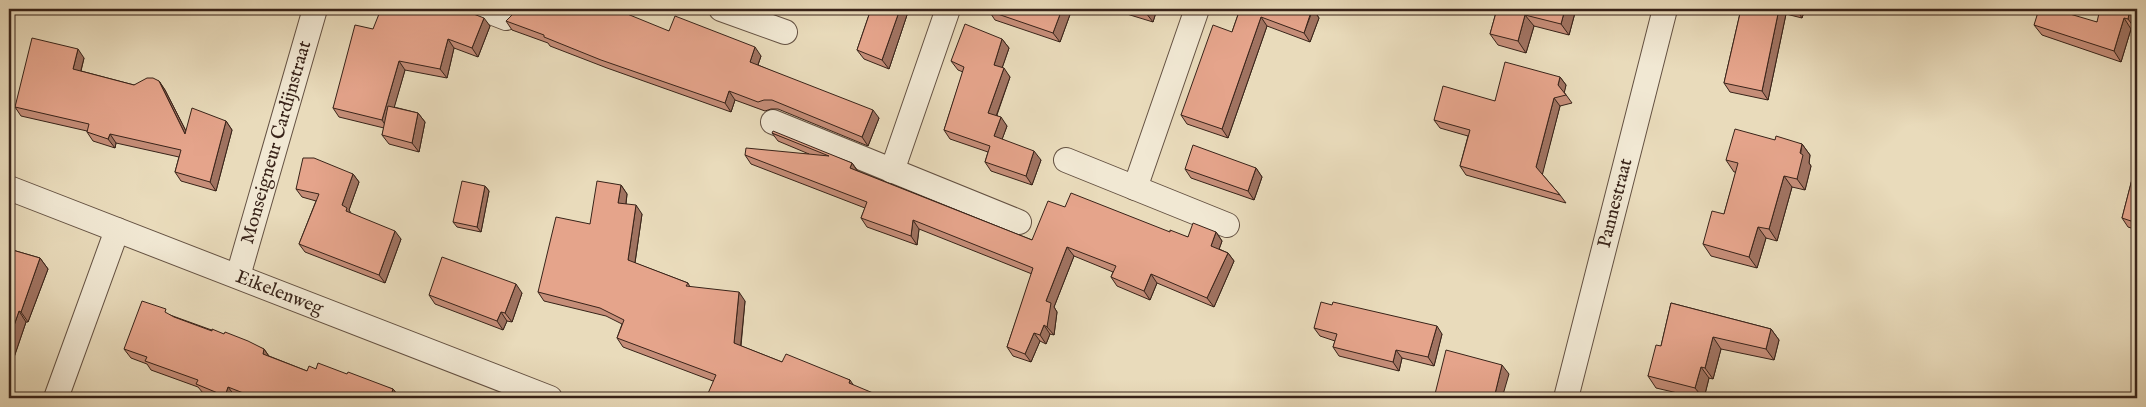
<svg xmlns="http://www.w3.org/2000/svg" width="2146" height="407" font-family="'IM FELL English',serif">
	<style>
		.lines { fill: none; stroke-linecap: round; stroke-linejoin: round }
		.minor-casing { stroke: #645142; stroke-width: 26 }
		.minor { stroke: #f1e8d3; stroke-width: 24 }
		.wall { fill: #c58d78; stroke: #382319 }
		.shaded-wall { fill: #a07361; stroke: #382319 }
		.building { fill: #e5a48b; stroke: #382319 }
		.labels { text-anchor: middle; dominant-baseline: central; stroke-width: 4; stroke-linejoin: round; paint-order: stroke }
		.street-label { font-size: 19px; fill: #382319; stroke: #f1e8d3 }
	</style>
	<rect width="100%" height="100%" fill="#e9dbbb"/>
	<filter id="stains"><feTurbulence type="fractalNoise" baseFrequency=".004" numOctaves="4"/><feColorMatrix values="0 0 0 0 .2 0 0 0 0 .09 0 0 0 0 .02 0 0 0 .5 -.17"/></filter>
	<radialGradient id="worn" r=".72"><stop offset=".6" stop-color="#630" stop-opacity="0"/><stop offset="1" stop-color="#630" stop-opacity=".3"/></radialGradient>
	<g class="lines">
		<g class="minor-casing">
			<g id="minor">
				<polyline points="483,9 506,18"/>
				<polyline points="721,9 785,32"/>
				<polyline points="773,122 1019,222"/>
				<polyline points="1066,160 1227,225"/>
				<polyline points="892,171 948,9"/>
				<path id="s1" d="M 9,188 L 550,398"/>
				<polyline points="1135,188 1197,9"/>
				<path id="s2" d="M 238,276 L 315,9"/>
				<polyline points="56,398 117,230"/>
				<path id="s3" d="M 1566,398 L 1665,9"/>
			</g>
		</g>
		<use href="#minor" class="minor"/>
	</g>
	<g class="wall">
		<polygon points="871,9 909,9 889,69 864,59 857,50"/>
		<polygon points="990,9 1072,9 1060,42 995,20 989,11"/>
		<polygon points="1116,9 1157,9 1153,22 1117,11"/>
		<polygon points="1240,9 1313,9 1319,18 1310,42 1267,26 1228,138 1187,124 1181,115 1232,32"/>
		<polygon points="1497,9 1576,9 1569,35 1534,26 1526,53 1498,45 1490,34"/>
		<polygon points="1579,9 1597,9 1596,12"/>
		<polygon points="1741,9 1805,9 1802,18 1786,14 1768,100 1730,92 1724,83"/>
		<polygon points="2137,9 2136,30 2131,29 2121,62 2042,35 2034,25 2097,22"/>
		<polygon points="470,11 490,26 478,57 454,48 447,78 405,70 394,107 418,113 425,122 419,152 389,144 382,135 384,128 339,117 333,108 373,29"/>
		<polygon points="513,14 669,31 761,56 758,65 879,118 868,146 778,109 771,109 765,111 735,100 731,112 607,68 550,46 548,43 512,30 506,21"/>
		<polygon points="1002,39 1009,48 1002,68 1010,77 997,115 1007,126 1002,139 1041,160 1032,185 991,171 985,162 988,152 950,139 944,130 963,72 958,70 951,61"/>
		<polygon points="84,58 81,71 134,85 159,81 165,90 186,131 226,121 232,130 216,191 181,181 175,172 179,157 116,143 115,148 93,141 87,132 87,131 21,116 15,107"/>
		<polygon points="1560,77 1566,85 1564,92 1572,103 1560,106 1542,174 1560,195 1566,203 1466,175 1460,166 1468,136 1440,128 1434,120 1495,101"/>
		<polygon points="772,133 852,163 858,171 1032,240 1065,207 1188,237 1216,232 1222,241 1219,249 1228,253 1234,261 1214,307 1157,283 1150,300 1117,286 1111,277 1113,272 1074,256 1054,307 1057,312 1054,335 1050,334 1046,344 1040,341 1031,362 1013,356 1007,347 1032,274 919,229 917,245 867,227 861,218 865,208 751,164 745,155 809,154 778,141"/>
		<polygon points="1775,140 1802,144 1810,155 1809,163 1811,166 1805,190 1792,187 1777,241 1766,238 1757,268 1711,256 1703,244 1724,214 1736,172 1734,172 1726,160"/>
		<polygon points="2137,160 2137,230 2128,227 2122,218"/>
		<polygon points="1256,168 1262,177 1254,200 1191,178 1185,169"/>
		<polygon points="353,174 359,182 349,210 351,214 401,239 385,283 305,252 299,244 316,201 302,197 296,189"/>
		<polygon points="621,185 627,194 626,204 642,214 635,263 688,283 690,287 745,301 741,346 782,362 850,380 713,381 623,347 617,338 622,324 606,316 544,301 538,292 590,224"/>
		<polygon points="485,186 489,191 481,232 457,227 453,222"/>
		<polygon points="9,249 40,258 48,269 28,322 26,322 9,372"/>
		<polygon points="522,293 512,322 507,321 503,330 435,304 429,295"/>
		<polygon points="1671,303 1771,329 1779,340 1774,360 1721,349 1713,379 1709,378 1704,398 1699,398 1656,388 1648,376 1661,346"/>
		<polygon points="170,315 264,349 269,356 307,371 316,369 393,389 400,398 240,398 235,396 234,398 215,398 203,393 198,387 151,370 147,364 131,358 124,349"/>
		<polygon points="1314,328 1442,334 1434,366 1402,358 1399,371 1339,356 1333,347 1335,341 1320,336"/>
	</g>
	<g class="shaded-wall">
		<polygon points="900,9 909,9 889,69 882,60"/>
		<polygon points="1062,9 1072,9 1060,42 1053,33"/>
		<polygon points="1148,9 1157,9 1153,22 1146,13"/>
		<polygon points="1313,9 1319,18 1310,42 1304,33"/>
		<polygon points="1565,9 1576,9 1569,35 1561,24"/>
		<polygon points="1779,9 1783,9 1786,14 1768,100 1762,91"/>
		<polygon points="1796,9 1805,9 1802,18"/>
		<polygon points="2130,9 2137,9 2137,23 2136,30 2128,19"/>
		<polygon points="1525,15 1534,26 1526,53 1518,41"/>
		<polygon points="1261,17 1267,26 1228,138 1222,129"/>
		<polygon points="484,18 490,26 478,57 472,48"/>
		<polygon points="2124,18 2131,29 2121,62 2114,51"/>
		<polygon points="448,39 454,48 447,78 440,69"/>
		<polygon points="1002,39 1009,48 1000,74 994,65"/>
		<polygon points="755,47 761,56 756,70 750,62"/>
		<polygon points="78,49 84,58 79,78 73,69"/>
		<polygon points="399,61 405,70 388,129 382,120"/>
		<polygon points="1004,68 1010,77 994,122 988,113"/>
		<polygon points="1560,77 1566,85 1564,94 1558,85"/>
		<polygon points="159,81 165,90 192,143 185,134"/>
		<polygon points="729,91 735,100 731,112 725,103"/>
		<polygon points="1554,98 1560,106 1542,176 1536,167"/>
		<polygon points="873,110 879,118 868,146 862,137"/>
		<polygon points="418,113 425,122 419,152 412,143"/>
		<polygon points="1001,117 1007,126 1000,145 994,136"/>
		<polygon points="226,121 232,130 216,191 210,182"/>
		<polygon points="110,134 116,143 115,148 108,139"/>
		<polygon points="1802,144 1810,155 1809,163 1811,166 1805,190 1797,179"/>
		<polygon points="1034,151 1041,160 1032,185 1026,176"/>
		<polygon points="852,163 858,172 850,168"/>
		<polygon points="1256,168 1262,177 1254,200 1248,191"/>
		<polygon points="353,174 359,182 349,210 353,216 352,220 342,205"/>
		<polygon points="1784,176 1792,187 1777,241 1769,229"/>
		<polygon points="621,185 627,194 625,211 618,203"/>
		<polygon points="485,186 489,191 481,232 477,227"/>
		<polygon points="636,205 642,214 634,269 628,260"/>
		<polygon points="913,220 919,229 917,245 911,236"/>
		<polygon points="1758,227 1766,238 1757,268 1749,257"/>
		<polygon points="395,231 401,239 385,283 379,275"/>
		<polygon points="1216,232 1222,241 1217,255 1211,246"/>
		<polygon points="1067,247 1074,256 1054,307 1057,312 1054,335 1047,327 1046,301"/>
		<polygon points="1228,253 1234,261 1214,307 1207,298"/>
		<polygon points="40,258 48,269 28,322 21,312"/>
		<polygon points="1151,274 1157,283 1150,300 1144,291"/>
		<polygon points="516,284 522,293 512,322 505,313"/>
		<polygon points="739,292 745,301 740,352 734,343"/>
		<polygon points="19,311 26,322 9,372 9,340"/>
		<polygon points="501,312 507,321 503,330 497,321"/>
		<polygon points="1044,325 1050,334 1046,344 1040,335"/>
		<polygon points="1437,326 1442,334 1434,366 1428,357"/>
		<polygon points="1771,329 1779,340 1774,360 1766,349"/>
		<polygon points="1034,333 1040,341 1031,362 1025,354"/>
		<polygon points="1713,337 1721,349 1713,379 1705,368"/>
		<polygon points="264,349 270,358 263,354"/>
		<polygon points="1396,350 1402,358 1399,371 1393,362"/>
		<polygon points="1502,365 1509,374 1502,398 1494,398"/>
		<polygon points="1701,367 1709,378 1704,398 1703,398 1695,388"/>
		<polygon points="850,380 856,389 849,383"/>
		<polygon points="228,387 235,396 234,398 227,398 225,396"/>
		<polygon points="393,389 400,398 390,398"/>
	</g>
	<g class="building">
		<polygon points="381,9 466,9 471,13 484,18 472,48 448,39 440,69 399,61 382,120 333,108 355,25 373,29"/>
		<polygon points="513,9 615,9 669,31 675,16 755,47 750,62 873,110 862,137 772,100 764,100 758,102 729,91 725,103 601,60 544,37 544,35 506,21 513,14"/>
		<polygon points="871,9 900,9 882,60 857,50"/>
		<polygon points="990,9 1062,9 1053,33 989,11"/>
		<polygon points="1133,9 1148,9 1146,13"/>
		<polygon points="1240,9 1312,9 1304,33 1261,17 1222,129 1181,115 1213,25 1232,32"/>
		<polygon points="1497,9 1565,9 1561,24 1525,15 1518,41 1490,34"/>
		<polygon points="1741,9 1779,9 1762,91 1724,83"/>
		<polygon points="2039,9 2053,9 2097,22 2100,9 2130,9 2128,19 2124,18 2114,51 2034,25"/>
		<polygon points="965,24 1002,39 994,65 1004,68 988,113 1001,117 994,136 1034,151 1026,176 985,162 990,146 944,130 964,67 951,61"/>
		<polygon points="32,38 78,49 73,69 134,85 147,78 153,78 159,81 185,134 192,108 226,121 210,182 175,172 181,150 110,134 108,139 87,132 89,124 15,107"/>
		<polygon points="1505,62 1560,77 1558,85 1566,95 1554,98 1536,167 1560,195 1460,166 1470,130 1434,120 1443,86 1495,101"/>
		<polygon points="388,106 418,113 412,143 382,135"/>
		<polygon points="1735,129 1775,140 1776,136 1802,144 1800,153 1803,155 1797,179 1784,176 1769,229 1758,227 1749,257 1703,244 1712,211 1724,214 1738,163 1726,160"/>
		<polygon points="773,131 852,163 850,168 1032,240 1048,201 1065,207 1071,193 1170,232 1170,230 1188,237 1193,223 1216,232 1211,246 1228,253 1207,298 1151,274 1144,291 1111,277 1116,266 1067,247 1046,301 1051,303 1047,327 1044,325 1040,335 1034,333 1025,354 1007,347 1033,268 913,220 911,236 861,218 867,202 745,155 746,148 829,156 772,133"/>
		<polygon points="1193,145 1256,168 1248,191 1185,169"/>
		<polygon points="303,158 314,158 353,174 342,205 347,208 346,211 395,231 379,275 299,244 319,194 296,189"/>
		<polygon points="2137,160 2137,223 2122,218"/>
		<polygon points="462,181 485,186 477,227 453,222"/>
		<polygon points="597,181 621,185 618,203 636,205 628,260 688,283 686,286 739,292 734,343 782,362 786,354 850,380 849,383 885,398 706,398 716,375 617,338 624,320 600,308 538,292 556,217 590,224"/>
		<polygon points="9,249 40,258 21,312 19,311 9,340"/>
		<polygon points="442,257 516,284 505,313 501,312 497,321 429,295"/>
		<polygon points="142,301 166,309 165,312 174,317 212,331 212,329 224,334 225,332 248,341 264,349 263,354 307,371 309,366 316,369 318,363 347,374 348,372 393,389 390,398 256,398 228,387 225,396 196,384 198,380 145,361 147,357 124,349"/>
		<polygon points="1321,302 1332,305 1333,302 1437,326 1428,357 1396,350 1393,362 1333,347 1337,334 1314,328"/>
		<polygon points="1671,303 1771,329 1766,349 1713,337 1705,368 1701,367 1695,388 1648,376 1656,345 1661,346"/>
		<polygon points="1446,350 1502,365 1494,398 1434,398"/>
	</g>
	<g class="labels">
		<g class="street-label">
			<text stroke="none"><textPath href="#s2" startOffset="139">Monseigneur Cardijnstraat</textPath></text>
			<text stroke="none"><textPath href="#s3" startOffset="201">Pannestraat</textPath></text>
			<text stroke="none"><textPath href="#s1" startOffset="290">Eikelenweg</textPath></text>
		</g>
	</g>
	<rect width="2146" height="407" fill="none" stroke="#e9dbbb" stroke-width="30"/>
	<rect x="10" y="10" width="2126" height="387" fill="none" stroke="#382319" stroke-width="2.5"/>
	<rect x="15" y="15" width="2116" height="377" fill="none" stroke="#382319"/>
	<rect width="100%" height="100%" filter="url(#stains)"/>
	<rect width="100%" height="100%" fill="url(#worn)"/>
</svg>
